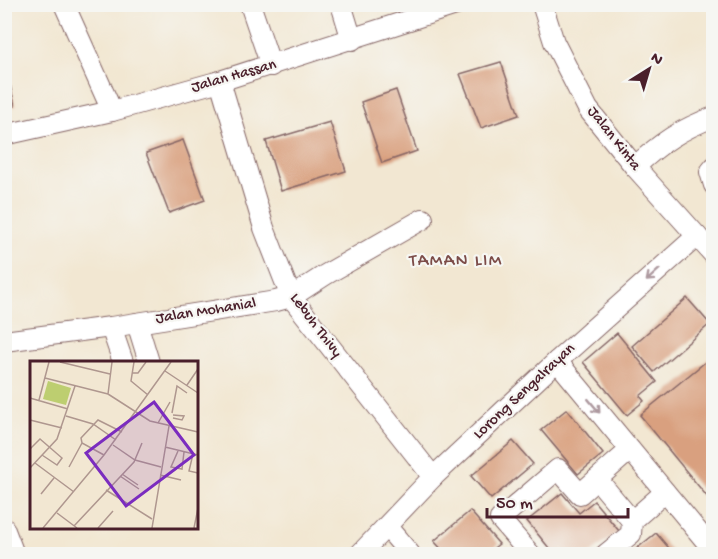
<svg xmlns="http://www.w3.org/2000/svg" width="718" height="559" font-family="'Gochi Hand',sans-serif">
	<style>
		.building { fill: #d9a07f }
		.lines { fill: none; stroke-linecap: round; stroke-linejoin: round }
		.minor-casing { stroke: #856565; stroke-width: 22 }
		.minor { stroke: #fff; stroke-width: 20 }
		.oneway { stroke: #ae9aa0 }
		.labels { text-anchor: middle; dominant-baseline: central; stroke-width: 4.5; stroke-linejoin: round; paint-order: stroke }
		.street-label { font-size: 16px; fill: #4a1f2b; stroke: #f6f6f2 }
		.neighbourhood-label { font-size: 18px; letter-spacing: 1.5px; fill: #7c4c48; stroke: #f6f6f2 }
		.inset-road { fill: none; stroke: #af978f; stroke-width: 1.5 }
		.view { fill: #7b2cbf; fill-opacity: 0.15; stroke: #7b2cbf; stroke-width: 3 }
		.inset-edge { fill: none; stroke: #4a1f2b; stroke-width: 3 }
	</style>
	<rect width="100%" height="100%" fill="#f6f6f2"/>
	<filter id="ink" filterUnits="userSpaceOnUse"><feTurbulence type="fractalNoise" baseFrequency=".0167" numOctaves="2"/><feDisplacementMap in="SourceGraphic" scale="12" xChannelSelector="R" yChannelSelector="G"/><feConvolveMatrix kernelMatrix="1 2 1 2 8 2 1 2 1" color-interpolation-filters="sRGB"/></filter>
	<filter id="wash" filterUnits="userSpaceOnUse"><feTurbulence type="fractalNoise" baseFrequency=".008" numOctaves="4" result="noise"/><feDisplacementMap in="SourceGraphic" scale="24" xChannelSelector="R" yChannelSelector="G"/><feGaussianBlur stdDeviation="1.35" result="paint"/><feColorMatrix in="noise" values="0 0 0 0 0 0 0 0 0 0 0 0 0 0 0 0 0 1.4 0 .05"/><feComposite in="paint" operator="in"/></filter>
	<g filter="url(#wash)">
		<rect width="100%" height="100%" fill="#f2e7d2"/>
		<g id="blocks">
			<g class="building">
				<polygon points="4,59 15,106 4,108"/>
				<polygon points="501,62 519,115 481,128 460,74"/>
				<polygon points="396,90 417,151 382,163 361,102"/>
				<polygon points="330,122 346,171 281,191 266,141"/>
				<polygon points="183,140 205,200 169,213 146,153"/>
				<polygon points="687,298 710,324 654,372 632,346"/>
				<polygon points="617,333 657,382 640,396 644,401 627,415 583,362"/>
				<polygon points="709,359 714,364 714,505 640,415"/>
				<polygon points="567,409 603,454 578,474 541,430"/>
				<polygon points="513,441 533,464 491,499 471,476"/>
				<polygon points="562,493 579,513 594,501 619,531 590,554 554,554 527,521"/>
				<polygon points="470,511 499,544 486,554 446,554 434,541"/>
				<polygon points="656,533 674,554 630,554"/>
			</g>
		</g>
	</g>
	<g filter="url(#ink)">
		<use href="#blocks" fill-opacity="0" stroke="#856565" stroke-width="1.5"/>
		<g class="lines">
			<g class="minor-casing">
				<g id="minor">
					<polyline points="64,4 112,111"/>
					<polyline points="250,4 271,66"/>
					<polyline points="341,4 352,40"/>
					<polyline points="542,4 554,42 588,109 635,167 714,255"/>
					<polyline points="220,81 264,228 291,297 433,477"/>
					<polyline points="4,135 112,111 220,81 459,4"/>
					<path d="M 635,167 C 660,143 681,129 714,117"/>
					<polyline points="714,167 710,172 714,185"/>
					<polyline points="137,323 149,362"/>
					<polyline points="111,327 123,362"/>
					<polyline points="4,341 111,327 276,301 291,297 325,275 423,219"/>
					<polyline points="557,361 714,551"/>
					<polyline points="597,479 632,521"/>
					<polyline points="387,527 410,554"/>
					<polyline points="4,528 14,554"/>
					<polyline points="360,554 433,477 557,361 697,236"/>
					<polyline points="530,554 500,519 558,469 580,494 630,450"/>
					<polyline points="606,554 631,534 632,521 665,492"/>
				</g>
			</g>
			<use href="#minor" class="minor"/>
		</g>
		<defs><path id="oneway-shaft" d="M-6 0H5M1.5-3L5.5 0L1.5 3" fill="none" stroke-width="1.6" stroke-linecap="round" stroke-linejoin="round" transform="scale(1.5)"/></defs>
		<g class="oneway">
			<use href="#oneway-shaft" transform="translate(653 275) rotate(138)"/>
			<use href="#oneway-shaft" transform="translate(594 406) rotate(50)"/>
		</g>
	</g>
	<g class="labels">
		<g class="street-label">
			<text transform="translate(234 77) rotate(-16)">Jalan Hassan</text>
			<text transform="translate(613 139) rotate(52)">Jalan Kinta</text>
			<text transform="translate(206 312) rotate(-9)">Jalan Mohanial</text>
			<text transform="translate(315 326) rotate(53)">Lebuh Thivy</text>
			<text transform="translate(525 392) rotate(-43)">Lorong Sengalrayan</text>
		</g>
		<g class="neighbourhood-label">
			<text x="456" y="261">TAMAN LIM</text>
		</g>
	</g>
	<g transform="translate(30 361)">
		<rect width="168" height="168" fill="#f2e7d2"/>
		<path d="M 18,20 L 41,27 L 36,44 L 13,38 Z" fill="#bdce70"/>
		<path class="inset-road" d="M 30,1 L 80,13M 82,1 L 78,33 L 120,60 L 168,71M 104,1 L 101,20 L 118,34M 135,10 L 168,32M 102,12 L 108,12 L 116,1M 15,17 L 78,33M 157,24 L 168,8M 0,37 L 38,48M 9,39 L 19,1M 142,52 L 147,25 L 157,32M 36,55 L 63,63 L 86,79M 143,57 L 152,59 L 154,55 L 143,54M 0,59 L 32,67M 128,62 L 140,41M 83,84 L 105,99 L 131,106M 135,86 L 168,94M 0,88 L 10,78 L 32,97 L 27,104 L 12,94M 148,90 L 141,106 L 152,108 L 154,91M 163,93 L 159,110 L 168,112M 74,94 L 52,82 L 51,77 L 68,59 L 92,71M 5,102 L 44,131M 39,106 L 52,82M 0,107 L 27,78 L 45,25M 92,113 L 108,124M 130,114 L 151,119M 90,115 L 109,128M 76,129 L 122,158M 11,133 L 24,117M 27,152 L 47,167M 44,165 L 104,101 L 112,82M 13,167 L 74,94 L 141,1M 68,167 L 83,150M 122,167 L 139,65M 164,167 L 168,147"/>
		<path class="view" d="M 124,41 L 164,94 L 96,145 L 56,92 Z"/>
		<rect width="168" height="168" class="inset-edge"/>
	</g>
	<rect width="718" height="559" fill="none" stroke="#f6f6f2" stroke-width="24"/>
	<g transform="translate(649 69) rotate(37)" stroke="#f6f6f2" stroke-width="4.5" paint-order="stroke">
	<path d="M0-4.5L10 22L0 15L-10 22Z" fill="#4a1f2b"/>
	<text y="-9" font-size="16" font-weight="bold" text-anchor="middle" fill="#4a1f2b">N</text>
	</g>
	<path d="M487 508v9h141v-9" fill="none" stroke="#4a1f2b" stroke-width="3"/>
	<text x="496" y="508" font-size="18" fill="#4a1f2b" stroke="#f6f6f2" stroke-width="4.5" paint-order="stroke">50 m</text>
</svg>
